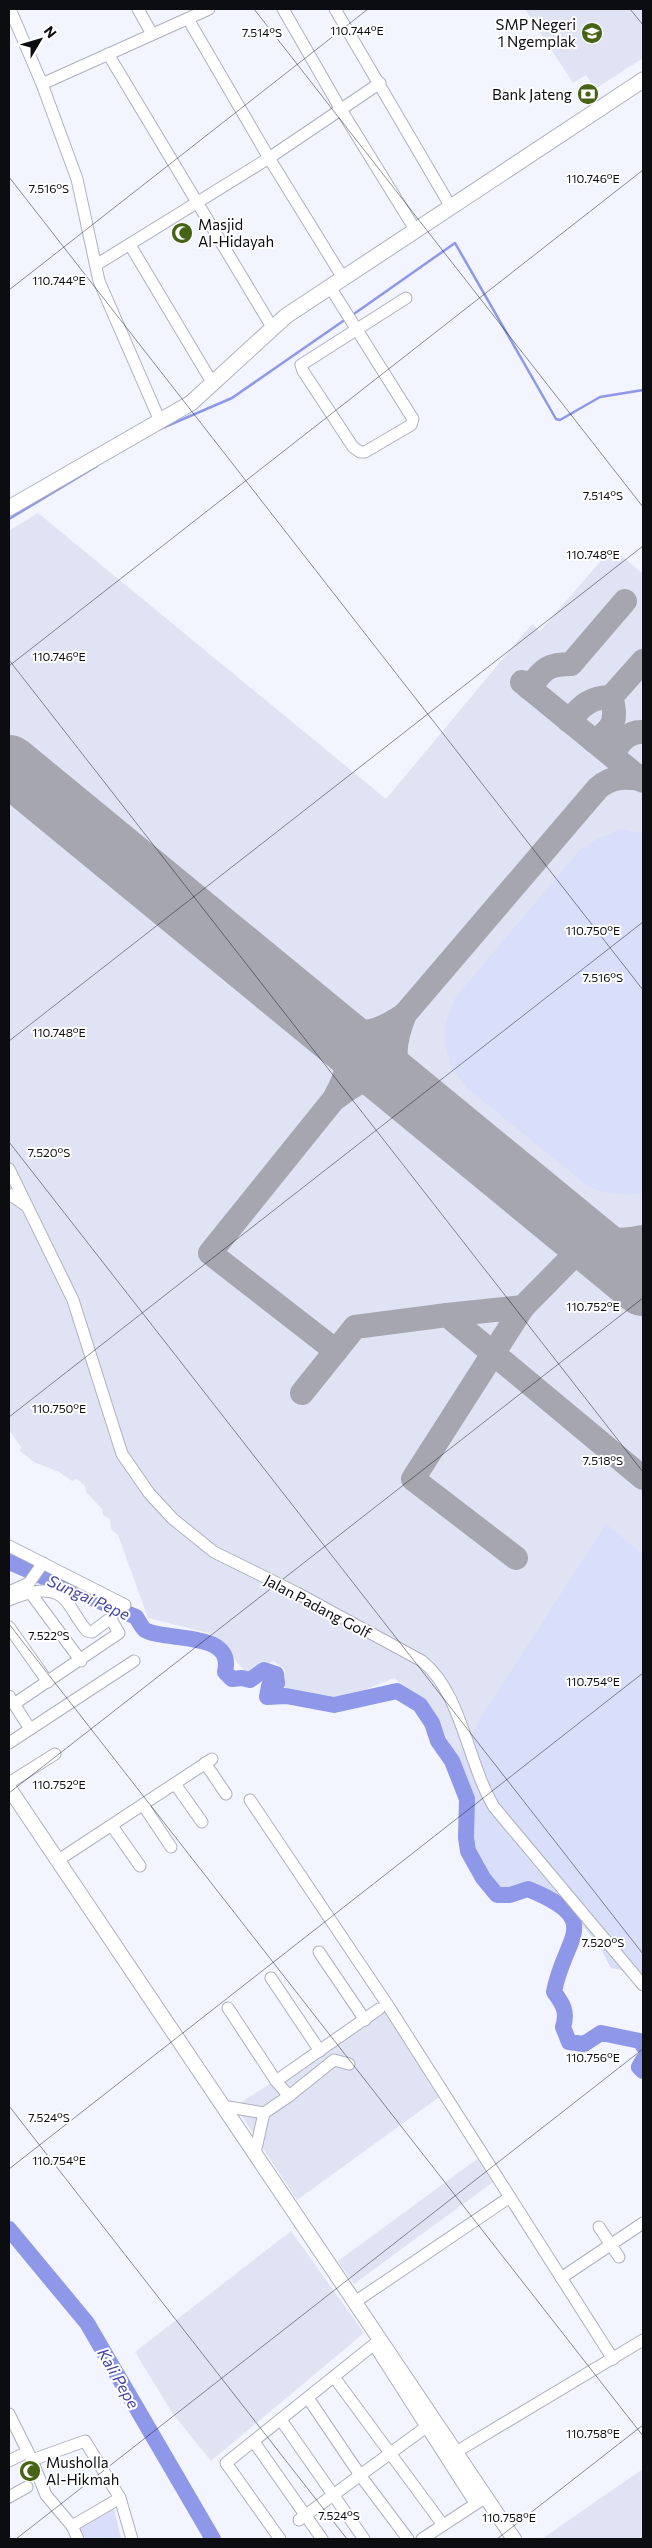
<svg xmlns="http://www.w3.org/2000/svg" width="652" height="2548" font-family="Commissioner,sans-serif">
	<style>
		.built { fill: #e0e3f4 }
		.green { fill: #d9defa }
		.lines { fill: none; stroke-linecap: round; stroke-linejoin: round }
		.stream { stroke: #8e97e8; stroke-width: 2.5 }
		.river { stroke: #8e97e8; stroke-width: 16 }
		.taxiway { stroke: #a5a6af; stroke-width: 24 }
		.runway { stroke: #a5a6af; stroke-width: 60 }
		.minor-casing { stroke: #aeb1be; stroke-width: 13 }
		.major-casing { stroke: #aeb1be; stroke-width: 16 }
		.highway-casing { stroke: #aeb1be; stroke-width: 17 }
		.minor { stroke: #fff; stroke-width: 11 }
		.major { stroke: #fff; stroke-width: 14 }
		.highway { stroke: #fff; stroke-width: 15 }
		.ticks { fill: none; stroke: #0c0d11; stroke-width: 1; stroke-opacity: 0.45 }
		.labels { text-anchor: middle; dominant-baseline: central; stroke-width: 4; stroke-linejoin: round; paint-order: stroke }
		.poi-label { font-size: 15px; fill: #0c0d11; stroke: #fff; text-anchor: end }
		.street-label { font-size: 15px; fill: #0c0d11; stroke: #fff }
		.water-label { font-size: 16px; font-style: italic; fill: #4445a3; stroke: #fff }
		.ticks-label { font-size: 12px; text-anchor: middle; fill: #0c0d11; stroke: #fff; stroke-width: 4; stroke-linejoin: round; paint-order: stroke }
	</style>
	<rect width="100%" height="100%" fill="#f2f4ff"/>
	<g class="built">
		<polygon points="525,9 643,9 643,58 595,89 586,75 573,83"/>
		<polygon points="38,513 386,799 532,624 540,631 612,548 642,573 643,571 643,1991 622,1970 611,1968 599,1945 562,1901 546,1905 540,1895 530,1892 506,1897 489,1881 484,1862 476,1851 454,1786 464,1780 449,1742 426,1702 394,1678 339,1700 285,1691 285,1670 274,1661 247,1673 236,1661 228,1646 208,1633 148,1618 118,1535 111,1529 110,1519 103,1515 102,1509 86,1492 85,1486 77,1479 72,1481 59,1472 34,1462 20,1451 21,1447 9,1430 9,1200 35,1210 9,1160 9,531"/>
		<polygon points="384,2007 442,2095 297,2200 235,2106 320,2052"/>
		<polygon points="480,2157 497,2179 354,2284 338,2261"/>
		<polygon points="291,2231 364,2333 211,2461 173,2414 135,2352"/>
		<polygon points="643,2469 643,2539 542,2539 602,2497"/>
	</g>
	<g class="green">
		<path d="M 621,829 L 643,834 L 643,1193 C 623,1196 608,1194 589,1187 L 466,1087 L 450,1064 L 445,1042 L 446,1021 L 455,998 L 579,851 L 599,838 Z"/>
		<polygon points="606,1524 643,1555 643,1991 622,1970 611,1968 599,1945 562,1901 546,1905 540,1895 530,1892 506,1897 489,1881 484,1862 476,1851 454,1786 464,1780 456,1762 485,1711"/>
		<polygon points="114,2508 121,2539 80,2539 78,2529"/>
	</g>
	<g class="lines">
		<g class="stream">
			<polyline points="351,316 455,243 556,419 560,420 600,397 643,390"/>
			<polyline points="160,429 232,398 346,319"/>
			<polyline points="9,519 97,466"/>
		</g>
		<g class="river">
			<path d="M 9,1562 L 136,1617 C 139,1621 141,1627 145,1630 C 166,1642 235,1630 225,1672 L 232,1679 L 242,1678 L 250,1680 L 264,1670 L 276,1674 L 277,1683 L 269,1686 L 267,1697 L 286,1696 L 334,1705 L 397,1691 L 420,1705 L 432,1723 L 438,1741 L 452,1761 L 467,1799 L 466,1838 L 468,1851 L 483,1878 L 497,1895 L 510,1895 L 528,1889 C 606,1921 564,1936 554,1992 C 563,2004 568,2012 563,2027 L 569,2042 L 584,2044 L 601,2033 L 640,2041 L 643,2046"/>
			<polyline points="643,2060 639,2067 643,2071"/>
			<polyline points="9,2229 87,2323 213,2539"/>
		</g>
		<g class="taxiway">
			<polyline points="522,682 643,781"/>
			<path d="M 529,688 C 544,669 547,664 571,664 L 625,601"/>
			<polyline points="611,697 643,661"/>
			<path d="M 569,721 C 582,705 591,697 611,697 C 618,719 614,729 594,741"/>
			<path d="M 612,755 C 619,743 627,731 643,732"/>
			<path d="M 405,1014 C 392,1046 392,1062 408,1093"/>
			<path d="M 334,1032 C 353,1058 349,1072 334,1099 L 210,1253 L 336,1351"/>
			<path d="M 334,1032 C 366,1034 378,1033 405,1014 L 598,788 C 612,776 624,777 641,779"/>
			<path d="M 336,1098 C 366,1075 376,1072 408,1093"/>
			<path d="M 572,1227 C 596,1239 617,1243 643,1237"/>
			<polyline points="447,1315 523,1307 588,1241"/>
			<polyline points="302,1393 355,1327 447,1315 643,1478"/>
			<polyline points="516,1558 413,1479 523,1307"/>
		</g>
		<polyline class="runway" points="9,765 643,1286"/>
		<g class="minor-casing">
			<g id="minor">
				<polyline points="10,9 42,84 77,179 99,281 160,421"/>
				<polyline points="138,9 152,34"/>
				<polyline points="283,9 340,108 416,231"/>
				<polyline points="335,9 451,207"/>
				<polyline points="188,19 269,158 343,278"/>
				<polyline points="108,54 272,327"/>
				<polyline points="42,84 209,9"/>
				<polyline points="130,245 213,384"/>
				<polyline points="96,265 269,158 380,83"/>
				<polyline points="330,287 413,419 411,425 365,452 360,452 353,447 303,371 301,365 406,298"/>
				<path d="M 9,1169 L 73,1300 L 122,1454 L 149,1493 L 173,1519 L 214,1552 L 297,1593 L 422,1661 C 462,1693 467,1762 494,1807 L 643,1985"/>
				<polyline points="9,1194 25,1205"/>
				<polyline points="9,1546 125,1605"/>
				<polyline points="29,1591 81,1661"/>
				<polyline points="9,1592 29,1583 43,1563"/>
				<path d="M 9,1600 C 26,1593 53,1583 67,1602 C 74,1611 79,1622 87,1631 L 92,1632 L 108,1620 L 112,1621 L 119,1633 L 14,1704"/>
				<polyline points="9,1627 48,1682"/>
				<polyline points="9,1696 30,1729"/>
				<polyline points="9,1743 134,1661"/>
				<polyline points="205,1763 226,1794"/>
				<polyline points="9,1783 55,1754"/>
				<polyline points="175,1784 202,1822"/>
				<polyline points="250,1800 387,2004 613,2359"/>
				<polyline points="143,1805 171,1847"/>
				<polyline points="112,1826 140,1866"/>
				<polyline points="57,1861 212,1759"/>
				<polyline points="319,1952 365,2020"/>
				<polyline points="271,1978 320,2051"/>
				<polyline points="228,2008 276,2081 289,2096"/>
				<polyline points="276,2081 379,2009"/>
				<polyline points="223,2106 264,2113"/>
				<polyline points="255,2153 264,2113 289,2096 334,2060 349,2064"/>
				<polyline points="599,2227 619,2257"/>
				<polyline points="561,2278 643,2223"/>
				<polyline points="355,2302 510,2197"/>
				<polyline points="374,2345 475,2503"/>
				<polyline points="334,2377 443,2525"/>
				<polyline points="308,2398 360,2475 408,2539"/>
				<polyline points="9,2414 32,2460 46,2495 72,2526 78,2539"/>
				<polyline points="281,2420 364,2539"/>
				<polyline points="254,2442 322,2539"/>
				<polyline points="456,2452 643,2340"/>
				<polyline points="32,2460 85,2441 120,2498 132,2539"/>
				<polyline points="9,2461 27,2452"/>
				<polyline points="9,2497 27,2487"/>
				<polyline points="299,2520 433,2422"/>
				<polyline points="72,2526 120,2498"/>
				<polyline points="280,2539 226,2463 377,2342"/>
				<polyline points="422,2539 480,2501"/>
			</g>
		</g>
		<g class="major-casing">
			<polyline id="major" points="9,1788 514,2539"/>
		</g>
		<g class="highway-casing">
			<polyline id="highway" points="9,508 191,403 286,316 643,80"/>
		</g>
		<use href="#minor" class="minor"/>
		<use href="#major" class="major"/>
		<use href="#highway" class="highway"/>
	</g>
	<path class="ticks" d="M 254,9 L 643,507M 630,9 L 643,25M 9,177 L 643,990M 9,290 L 368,9M 9,660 L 643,1472M 9,666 L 643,170M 9,1041 L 643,546M 9,1142 L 643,1954M 9,1417 L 643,922M 9,1624 L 643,2436M 9,1793 L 643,1298M 9,2106 L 347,2539M 9,2169 L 643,1673M 16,2539 L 643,2049M 497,2539 L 643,2425"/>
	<defs>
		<g id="school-disc" transform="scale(1.125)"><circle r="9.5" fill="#476316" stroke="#fff"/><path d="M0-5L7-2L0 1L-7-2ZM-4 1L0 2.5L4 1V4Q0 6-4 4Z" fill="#fff"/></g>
		<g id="bank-disc" transform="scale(1.125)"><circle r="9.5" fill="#476316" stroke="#fff"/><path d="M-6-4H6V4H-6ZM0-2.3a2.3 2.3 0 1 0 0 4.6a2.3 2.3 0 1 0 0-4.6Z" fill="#fff"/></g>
		<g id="mosque-disc" transform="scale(1.125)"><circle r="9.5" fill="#476316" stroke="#fff"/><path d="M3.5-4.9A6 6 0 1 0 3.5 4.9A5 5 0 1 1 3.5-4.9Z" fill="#fff"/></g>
	</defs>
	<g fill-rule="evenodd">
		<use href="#school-disc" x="592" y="33"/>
		<use href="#bank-disc" x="588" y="94"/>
		<use href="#mosque-disc" x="182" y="233"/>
		<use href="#mosque-disc" x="30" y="2471"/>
	</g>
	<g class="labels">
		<g class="poi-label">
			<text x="576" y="24">SMP Negeri<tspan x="576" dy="17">1 Ngemplak</tspan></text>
			<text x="572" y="94">Bank Jateng</text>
			<text x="198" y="224" text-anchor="start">Masjid<tspan x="198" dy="17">Al-Hidayah</tspan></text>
			<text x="46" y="2462" text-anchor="start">Musholla<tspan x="46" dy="17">Al-Hikmah</tspan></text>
		</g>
		<g class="street-label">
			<text transform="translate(318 1606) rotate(28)">Jalan Padang Golf</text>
		</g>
		<g class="water-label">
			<text transform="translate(89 1597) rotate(24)">Sungai Pepe</text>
			<text transform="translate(119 2378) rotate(60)">Kali Pepe</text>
		</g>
	</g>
	<g class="ticks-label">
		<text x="357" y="35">110.744°E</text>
		<text x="262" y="37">7.514°S</text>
		<text x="593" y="183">110.746°E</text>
		<text x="49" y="193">7.516°S</text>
		<text x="59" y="285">110.744°E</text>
		<text x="603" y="500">7.514°S</text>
		<text x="593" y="559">110.748°E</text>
		<text x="59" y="661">110.746°E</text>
		<text x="593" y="935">110.750°E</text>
		<text x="603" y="982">7.516°S</text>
		<text x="59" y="1037">110.748°E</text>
		<text x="49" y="1157">7.520°S</text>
		<text x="593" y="1311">110.752°E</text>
		<text x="59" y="1413">110.750°E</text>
		<text x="603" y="1465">7.518°S</text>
		<text x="49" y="1640">7.522°S</text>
		<text x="593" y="1686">110.754°E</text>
		<text x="59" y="1789">110.752°E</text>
		<text x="603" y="1947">7.520°S</text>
		<text x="593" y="2062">110.756°E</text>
		<text x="49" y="2122">7.524°S</text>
		<text x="59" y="2165">110.754°E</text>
		<text x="593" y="2438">110.758°E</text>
		<text x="339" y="2520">7.524°S</text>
		<text x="509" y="2522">110.758°E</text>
	</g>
	<rect width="652" height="2548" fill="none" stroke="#0c0d11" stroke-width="20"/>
	<g transform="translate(40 40) rotate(52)" stroke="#ffffff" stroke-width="4" paint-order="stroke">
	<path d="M0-4L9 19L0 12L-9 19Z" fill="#0c0d11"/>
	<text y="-8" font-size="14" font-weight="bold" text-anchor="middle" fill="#0c0d11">N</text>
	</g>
</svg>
